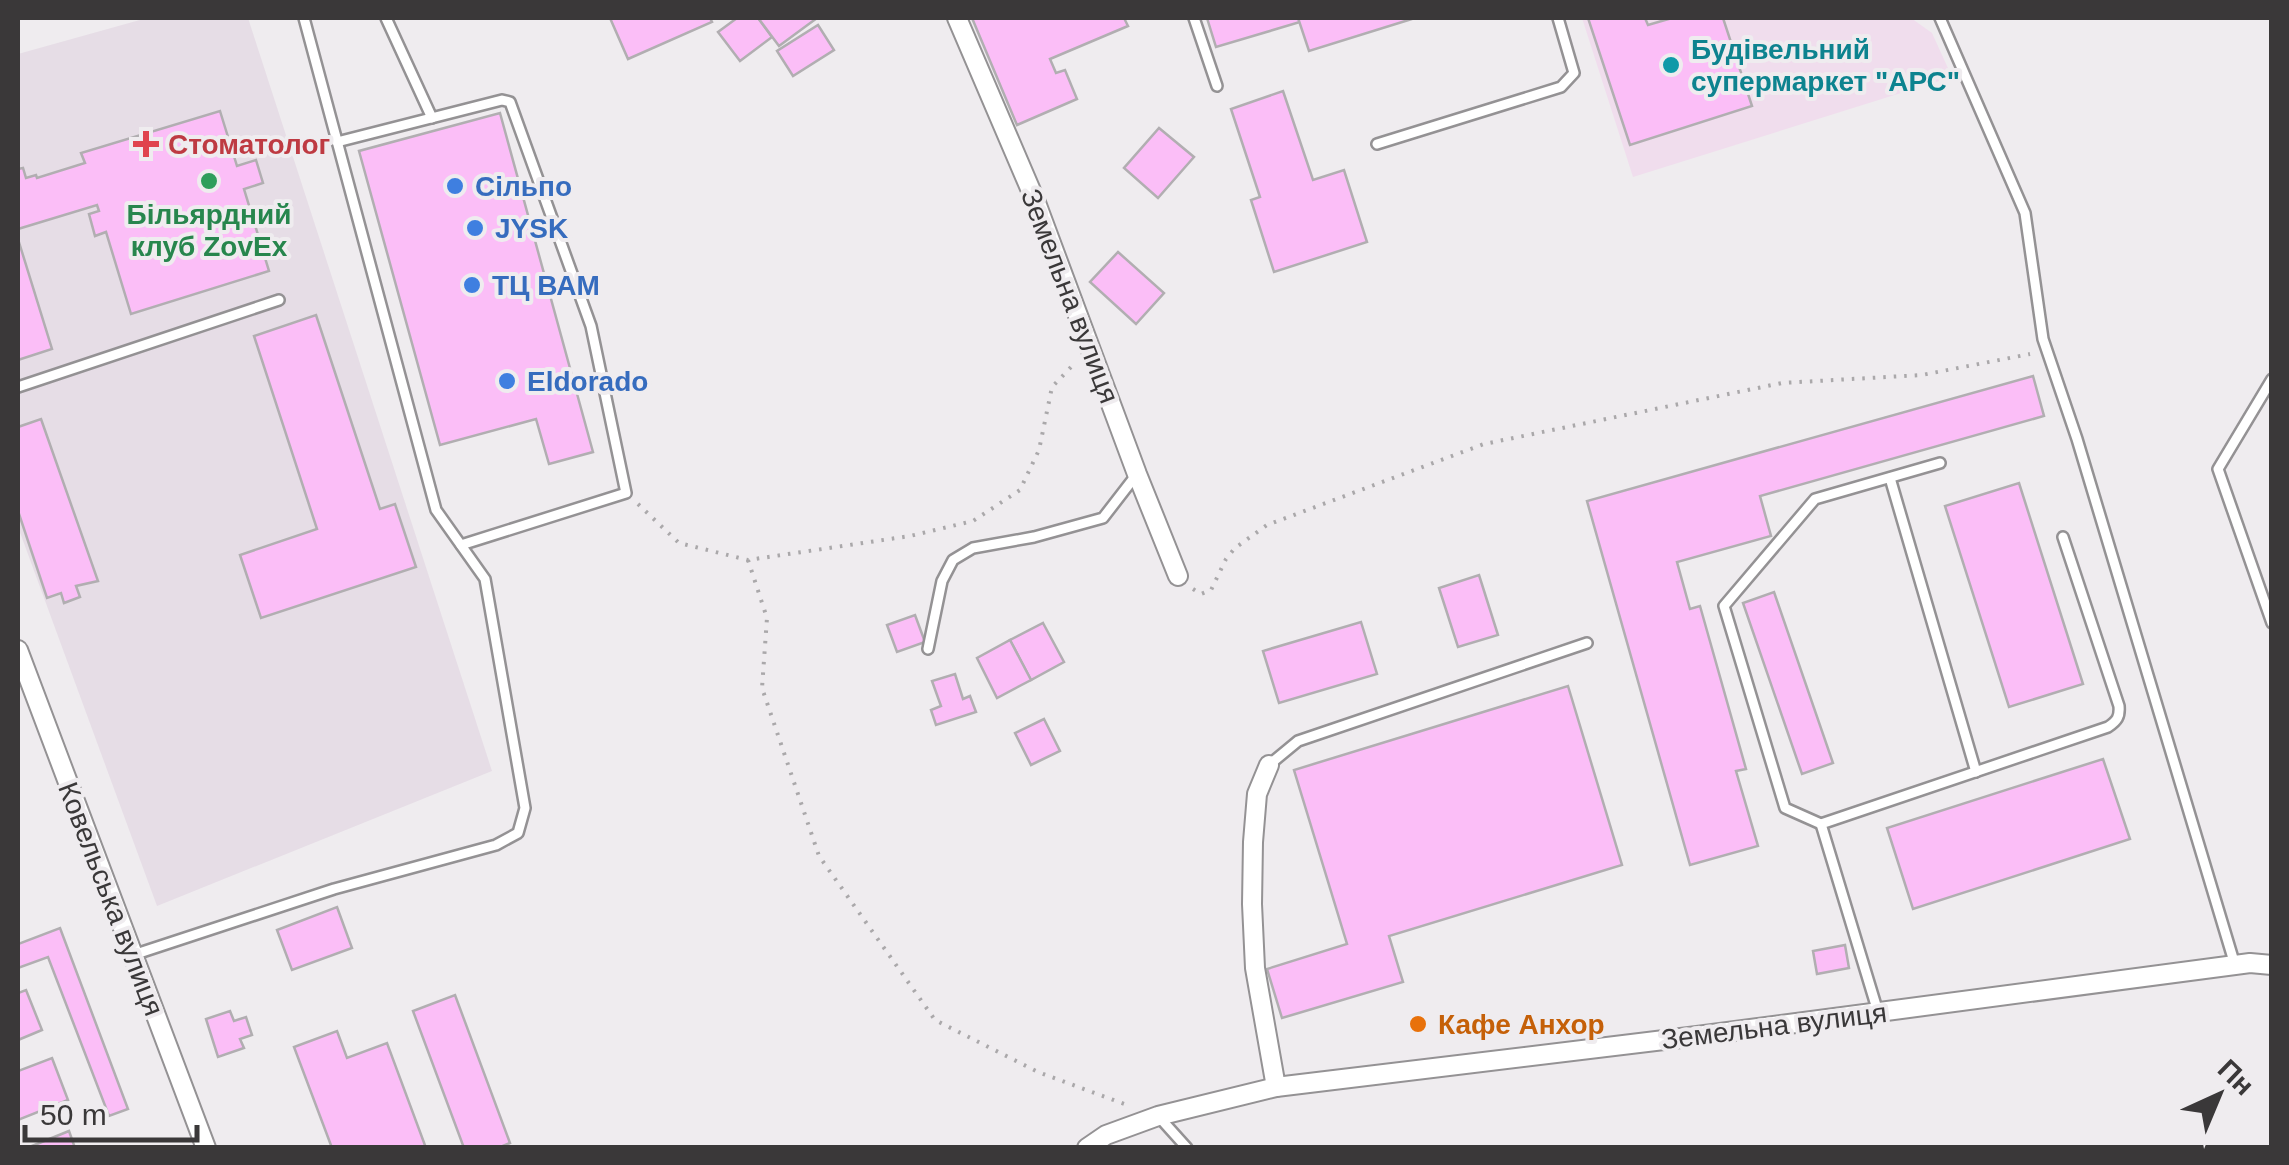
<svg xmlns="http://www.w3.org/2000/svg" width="2289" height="1165" font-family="Arial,sans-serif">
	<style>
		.commercial { fill: #f0dded }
		.built { fill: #e6dde6 }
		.building { fill: #fbbef7; stroke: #b1aeb1; stroke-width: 2.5 }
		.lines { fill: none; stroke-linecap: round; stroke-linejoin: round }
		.service-casing { stroke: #949294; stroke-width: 14 }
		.minor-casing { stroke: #949294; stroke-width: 22 }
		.path { stroke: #aaa8aa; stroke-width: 4; stroke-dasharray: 2.5 8; stroke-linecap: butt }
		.service { stroke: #fff; stroke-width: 9 }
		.minor { stroke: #fff; stroke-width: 18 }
		.culture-dot { fill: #0f9aa8; stroke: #efecef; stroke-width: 4 }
		.health-dot { fill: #e0444e; stroke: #efecef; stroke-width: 4 }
		.leisure-dot { fill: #2e9e5b; stroke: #efecef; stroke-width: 4 }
		.shop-dot { fill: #3f7fe0; stroke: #efecef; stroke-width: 4 }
		.food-dot { fill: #e8710a; stroke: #efecef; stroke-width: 4 }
		.labels { text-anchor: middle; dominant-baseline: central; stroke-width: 8; stroke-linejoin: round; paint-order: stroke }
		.culture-label { font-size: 28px; font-weight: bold; fill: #0d838f; stroke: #efecef; text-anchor: start }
		.health-label { font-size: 28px; font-weight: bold; fill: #be3a42; stroke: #efecef; text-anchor: start }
		.shop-label { font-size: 28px; font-weight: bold; fill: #366cbe; stroke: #efecef; text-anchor: start }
		.leisure-label { font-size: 28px; font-weight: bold; fill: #27864d; stroke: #efecef }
		.street-label { font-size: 28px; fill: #3a3839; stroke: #efecef }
		.food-label { font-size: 28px; font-weight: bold; fill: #c56008; stroke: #efecef; text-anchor: start }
	</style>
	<rect width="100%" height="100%" fill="#efecef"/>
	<polygon class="commercial" points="1582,18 1911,18 1932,33 1952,77 1633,177"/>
	<polygon class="built" points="147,18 248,18 492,771 157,906 18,527 18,54"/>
	<g class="building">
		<polygon points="610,18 710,18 712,22 628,59"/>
		<polygon points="737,18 758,18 772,37 740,61 718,32"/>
		<polygon points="761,18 817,18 779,46 759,19"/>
		<polygon points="972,18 1124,18 1128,26 1050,59 1056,73 1065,70 1077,99 1017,125"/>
		<polygon points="1207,18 1298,18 1300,22 1216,47"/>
		<polygon points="1298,18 1415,18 1309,51"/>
		<polygon points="1588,18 1645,18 1648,25 1672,18 1723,18 1752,106 1630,145"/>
		<polygon points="818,25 834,50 793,76 777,51"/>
		<polygon points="1283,91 1313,180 1344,170 1367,242 1274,272 1251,200 1260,197 1231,109"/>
		<polygon points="220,111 237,166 256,160 263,183 244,189 269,271 131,314 106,232 95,236 89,214 99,211 97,205 18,229 18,169 23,168 26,178 36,175 37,178 85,163 81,153"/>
		<polygon points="500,113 593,452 549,464 536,419 440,445 359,151"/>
		<polygon points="1159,128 1194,157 1158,198 1124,168"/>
		<polygon points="18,239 52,349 18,360"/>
		<polygon points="1118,252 1164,293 1136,324 1090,282"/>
		<polygon points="316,315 380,509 395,504 416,567 261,618 240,555 317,529 254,336"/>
		<polygon points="2033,376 2044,416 1760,496 1771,536 1677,562 1690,609 1700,606 1746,769 1736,771 1758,846 1690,865 1587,501"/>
		<polygon points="41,419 98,581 76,586 80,597 64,603 61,593 47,598 18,511 18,427"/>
		<polygon points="2019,483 2083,684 2009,707 1945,506"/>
		<polygon points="1479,575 1498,635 1458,647 1439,588"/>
		<polygon points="1774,592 1833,763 1802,774 1743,603"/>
		<polygon points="915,615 925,642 897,652 887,625"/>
		<polygon points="1361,622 1377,674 1279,703 1263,651"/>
		<polygon points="1043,623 1064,662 1031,680 1010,640"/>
		<polygon points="1010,640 1031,680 997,698 977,658"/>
		<polygon points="955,674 963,699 970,696 976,712 936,725 931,710 941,706 932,681"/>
		<polygon points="1568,686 1622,865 1389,936 1403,982 1282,1018 1267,969 1347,944 1294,770"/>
		<polygon points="1044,719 1060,751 1031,765 1015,733"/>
		<polygon points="2103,759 2130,839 1913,909 1887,828"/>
		<polygon points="337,907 352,948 292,970 277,930"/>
		<polygon points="60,928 128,1109 109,1116 48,957 18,968 18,944"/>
		<polygon points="1845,945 1849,968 1817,974 1813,951"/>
		<polygon points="26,990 42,1030 18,1040 18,993"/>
		<polygon points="455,995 510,1143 498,1148 464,1148 413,1011"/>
		<polygon points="230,1011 234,1021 246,1017 252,1035 240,1039 244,1048 218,1057 206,1019"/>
		<polygon points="337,1031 347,1058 387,1043 426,1148 332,1148 294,1047"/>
		<polygon points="52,1058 68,1100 18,1120 18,1071"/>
		<polygon points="69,1131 75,1148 27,1148"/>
	</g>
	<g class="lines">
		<g class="service-casing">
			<g id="service">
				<polyline points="386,18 432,118"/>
				<polyline points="1194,18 1217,86"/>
				<polyline points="1940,18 2025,213 2043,339 2077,439 2235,965"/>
				<polyline points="337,142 502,100 510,102 591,326 626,493 461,545"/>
				<polyline points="1377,144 1561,87 1574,73 1558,18"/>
				<polyline points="2272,379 2218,469 2272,623"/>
				<polyline points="18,387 279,300"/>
				<polyline points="1890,478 1976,772"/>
				<polyline points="928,649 942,581 953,560 973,548 1034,537 1103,518 1137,474"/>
				<polyline points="1269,765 1298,741 1587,643"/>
				<polyline points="1821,824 1785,808 1724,606 1815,499 1940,463"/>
				<polyline points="133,955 334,889 496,845 518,833 525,808 485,579 436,510 304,18"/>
				<path d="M 1878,1012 L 1821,824 L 2108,727 C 2117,721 2120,717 2119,706 L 2063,537"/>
				<polyline points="1160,1118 1187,1148"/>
			</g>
		</g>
		<g class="minor-casing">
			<g id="minor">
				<polyline points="957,18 1035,200 1137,474 1178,576"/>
				<polyline points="18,650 206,1148"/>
				<polyline points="1269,765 1257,794 1253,842 1252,904 1255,968 1276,1087"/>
				<polyline points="1087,1148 1106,1135 1158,1116 1276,1087 1697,1036 2235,965 2250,963 2272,965"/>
			</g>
		</g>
		<g class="path">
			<polyline points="638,504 679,543 748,560 910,536 973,521 1020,490 1039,450 1052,387 1073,365"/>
			<polyline points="748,560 767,618 762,688 819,856 935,1020 1038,1072 1127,1105"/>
			<polyline points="1193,589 1201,594 1211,590 1226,559 1235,548 1267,525 1484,444 1782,383 1922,375 2030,354"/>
		</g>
		<use href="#service" class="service"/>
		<use href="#minor" class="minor"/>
	</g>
	<circle class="culture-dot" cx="1671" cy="65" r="10"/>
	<path class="health-dot" d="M141 129h10v10h10v10h-10v10h-10v-10h-10v-10h10z"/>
	<circle class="leisure-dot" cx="209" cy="181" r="10"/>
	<g class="shop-dot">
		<circle cx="455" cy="186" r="10"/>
		<circle cx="475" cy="228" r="10"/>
		<circle cx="472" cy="285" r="10"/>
		<circle cx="507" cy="381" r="10"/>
	</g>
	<circle class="food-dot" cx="1418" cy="1024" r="10"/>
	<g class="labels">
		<g class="culture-label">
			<text x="1691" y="49">Будівельний<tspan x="1691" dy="32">супермаркет "АРС"</tspan></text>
		</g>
		<g class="health-label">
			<text x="168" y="144">Стоматолог</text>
		</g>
		<g class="shop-label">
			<text x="475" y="186">Сільпо</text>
			<text x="495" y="228">JYSK</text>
			<text x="492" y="285">ТЦ ВАМ</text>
			<text x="527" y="381">Eldorado</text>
		</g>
		<g class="leisure-label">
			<text x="209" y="214">Більярдний<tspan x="209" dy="32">клуб ZovEx</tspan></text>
		</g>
		<g class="street-label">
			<text transform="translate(1070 296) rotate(69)">Земельна вулиця</text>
			<text transform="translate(111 899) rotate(69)">Ковельська вулиця</text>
			<text transform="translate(1774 1026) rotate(-7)">Земельна вулиця</text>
		</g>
		<g class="food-label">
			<text x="1438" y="1024">Кафе Анхор</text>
		</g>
	</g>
	<rect width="2289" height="1165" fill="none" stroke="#3a3839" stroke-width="40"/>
	<g transform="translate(2219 1095) rotate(44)" stroke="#efecef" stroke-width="8" paint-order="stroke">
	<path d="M0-8L18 38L0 25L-18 38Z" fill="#3a3839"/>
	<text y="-15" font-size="28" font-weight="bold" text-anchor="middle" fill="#3a3839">Пн</text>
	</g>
	<path d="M25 1125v15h172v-15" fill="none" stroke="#3a3839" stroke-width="5"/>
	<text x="40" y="1125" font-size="30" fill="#3a3839" stroke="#efecef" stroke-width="8" paint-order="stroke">50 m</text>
</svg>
